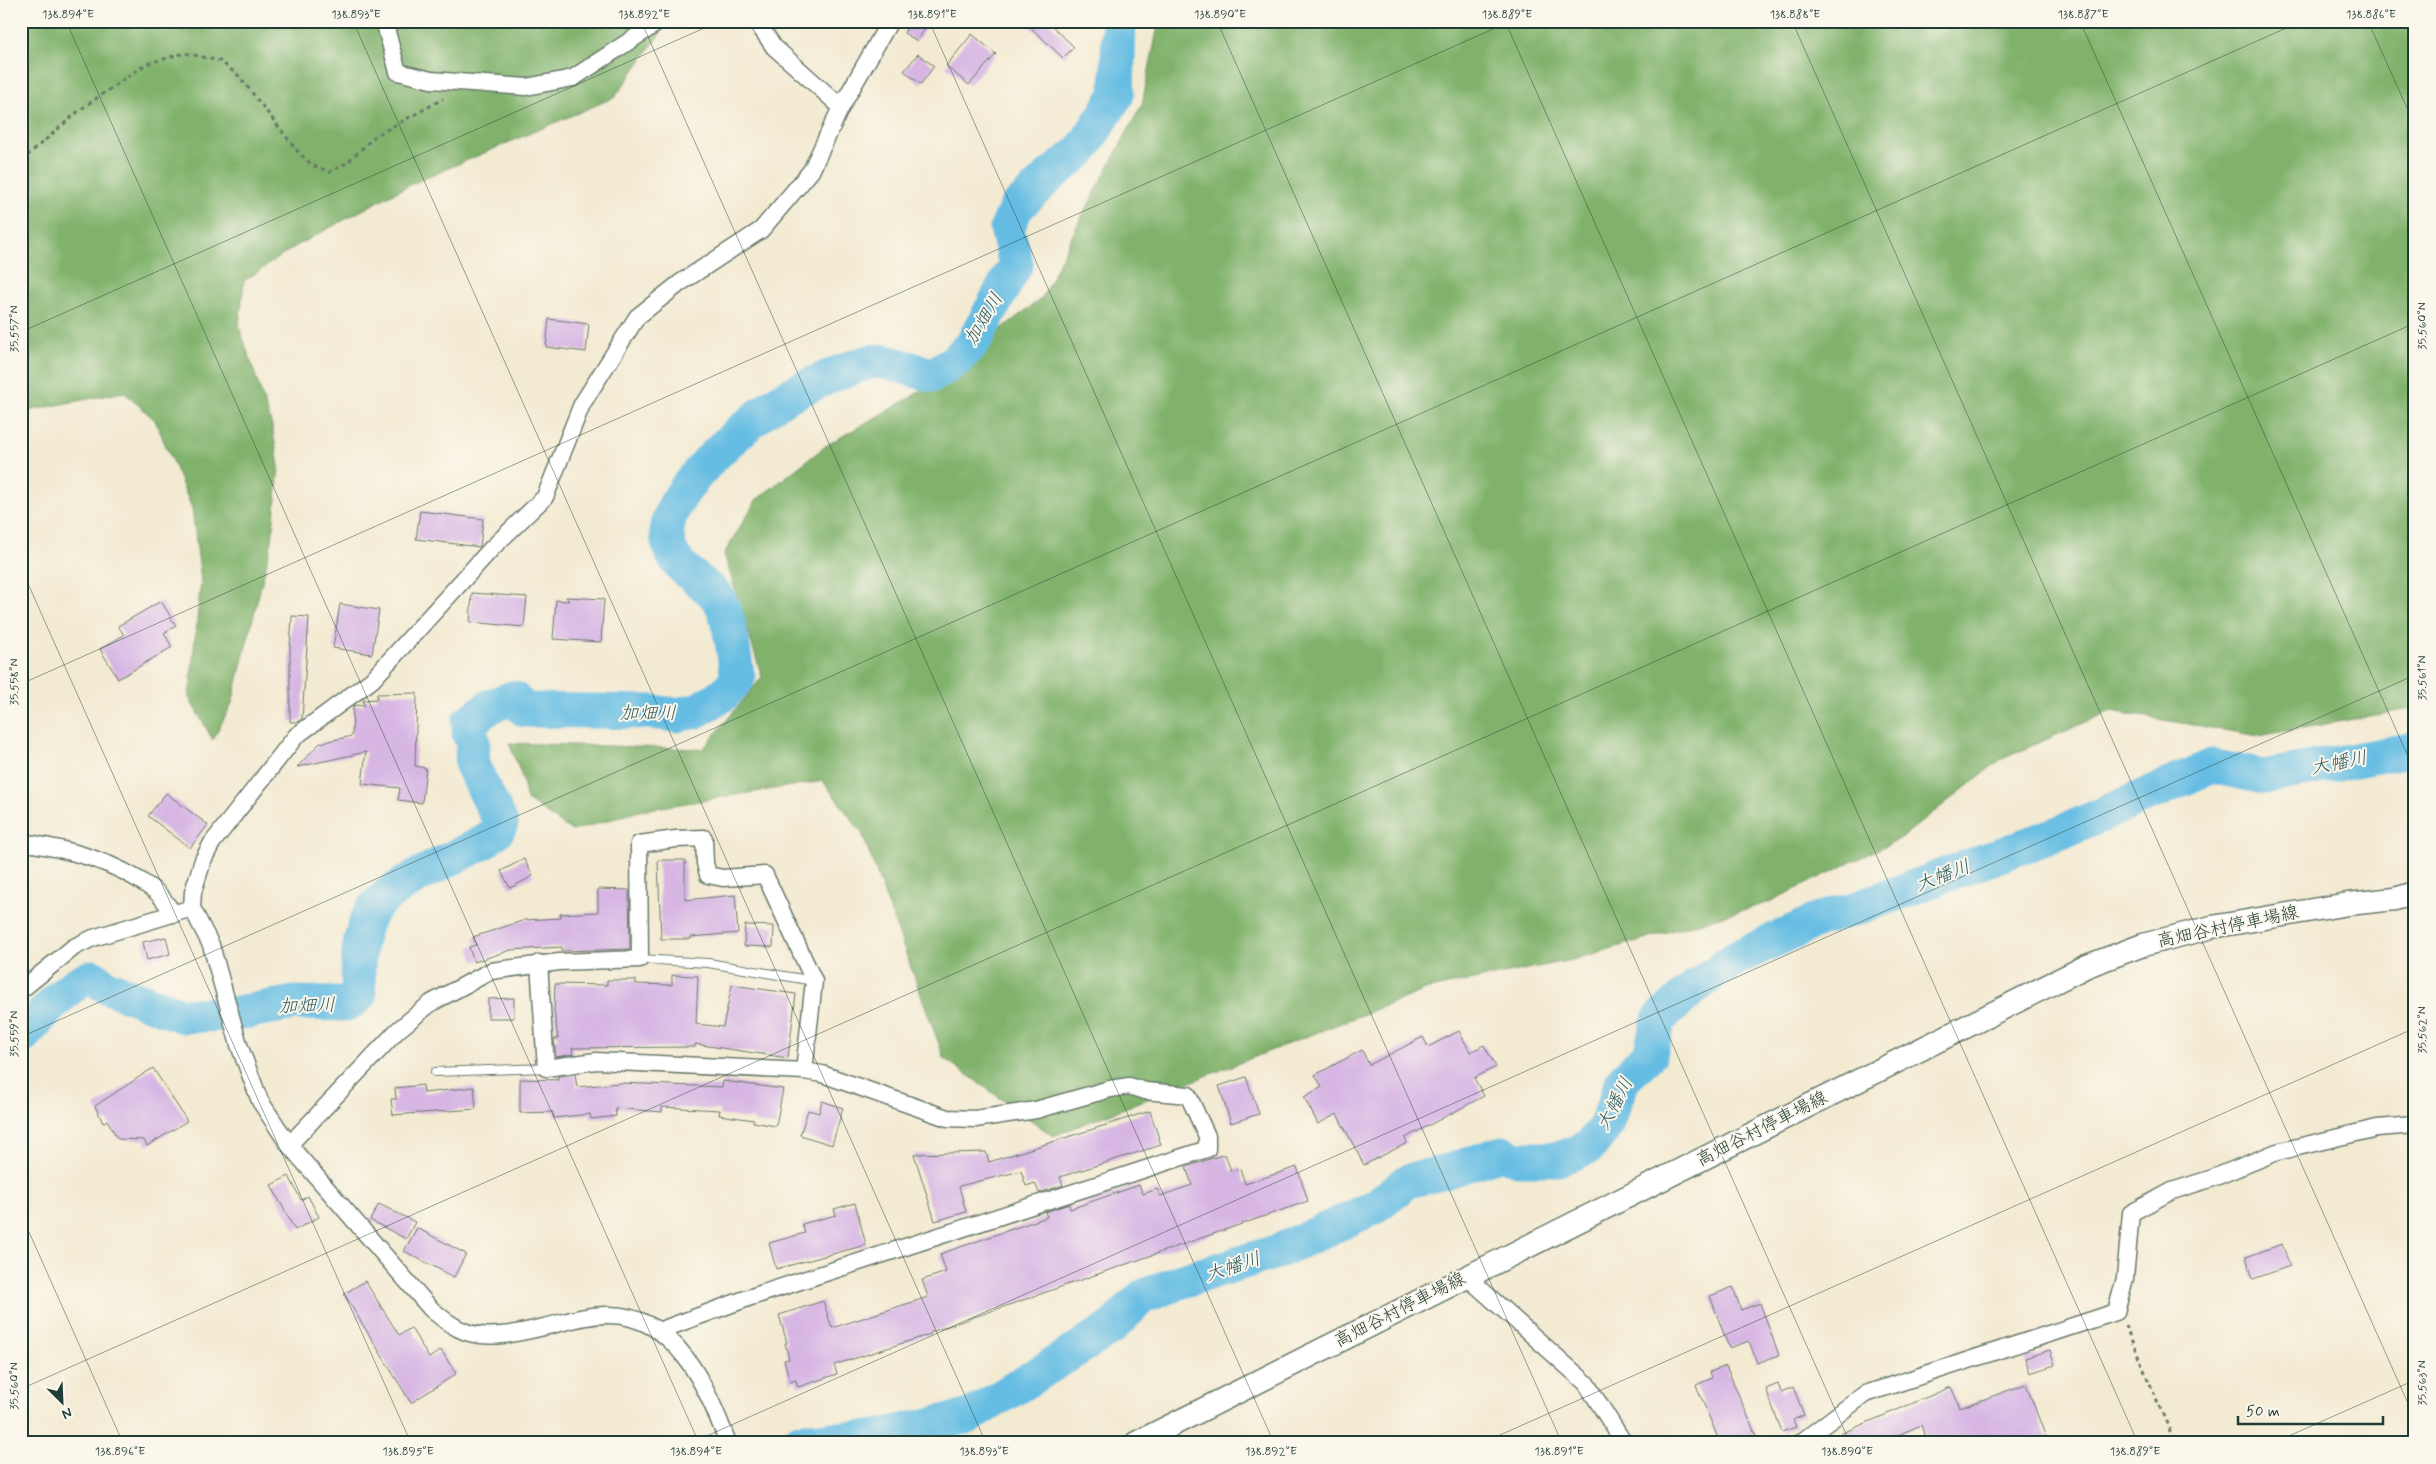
<svg xmlns="http://www.w3.org/2000/svg" width="2436" height="1464" font-family="Mynerve,'Klee One',sans-serif">
	<style>
		.forest { fill: #80b26c; stroke: #507850 }
		.lines { fill: none; stroke-linecap: round; stroke-linejoin: round }
		.river { stroke: #66bde3; stroke-width: 35 }
		.building { fill: #d7b6e4 }
		.service-casing { stroke: #697a6b; stroke-width: 10 }
		.minor-casing { stroke: #697a6b; stroke-width: 19 }
		.secondary-casing { stroke: #697a6b; stroke-width: 25 }
		.path { stroke: #697a6b; stroke-width: 3; stroke-dasharray: 4 4; stroke-linecap: butt }
		.service { stroke: #fff; stroke-width: 8 }
		.minor { stroke: #fff; stroke-width: 16 }
		.secondary { stroke: #fff; stroke-width: 22 }
		.ticks { fill: none; stroke: #1f3d34; stroke-width: 1; stroke-opacity: 0.45 }
		.labels { text-anchor: middle; dominant-baseline: central; stroke-width: 4; stroke-linejoin: round; paint-order: stroke }
		.street-label { font-size: 18px; fill: #1f3d34; stroke: #fbf7ec }
		.water-label { font-size: 19px; font-style: italic; fill: #315d60; stroke: #fbf7ec }
		.neatline { fill: none; stroke: #1f3d34; stroke-width: 2 }
		.ticks-label { font-size: 12px; text-anchor: middle; fill: #1f3d34 }
	</style>
	<rect width="100%" height="100%" fill="#fbf7ec"/>
	<filter id="ink" filterUnits="userSpaceOnUse"><feTurbulence type="fractalNoise" baseFrequency=".02" numOctaves="2"/><feDisplacementMap in="SourceGraphic" scale="10" xChannelSelector="R" yChannelSelector="G"/><feConvolveMatrix kernelMatrix="1 2 1 2 8 2 1 2 1" color-interpolation-filters="sRGB"/></filter>
	<filter id="wash" filterUnits="userSpaceOnUse"><feTurbulence type="fractalNoise" baseFrequency=".0096" numOctaves="4" result="noise"/><feDisplacementMap in="SourceGraphic" scale="20" xChannelSelector="R" yChannelSelector="G"/><feGaussianBlur stdDeviation="1.12" result="paint"/><feColorMatrix in="noise" values="0 0 0 0 0 0 0 0 0 0 0 0 0 0 0 0 0 1.4 0 .05"/><feComposite in="paint" operator="in"/></filter>
	<g filter="url(#wash)">
		<rect width="100%" height="100%" fill="#f3ead2"/>
		<g class="forest">
			<polygon points="21,21 669,21 615,97 407,186 296,246 244,281 239,326 272,426 279,466 272,541 232,703 213,740 189,698 201,580 192,508 155,420 124,392 21,412"/>
			<polygon points="1159,21 2415,21 2415,708 2259,736 2111,711 2000,760 1901,838 1767,903 1572,960 1428,989 1053,1136 944,1058 862,833 823,781 643,810 572,831 527,800 522,777 509,743 703,749 762,677 724,554 756,500 827,445 913,396 1042,298 1077,226 1142,104"/>
		</g>
		<g class="lines">
			<g class="river">
				<path d="M 21,1038 C 39,1020 69,980 93,977 L 107,987 L 183,1016 L 237,1013 L 294,1003 L 346,1004 L 354,1000 L 359,995 C 357,966 357,938 371,912 C 385,887 457,857 484,842 L 497,831 L 501,823 L 472,765 L 473,740 L 469,734 L 469,722 L 491,706 L 513,698 L 525,710 L 650,712 L 676,715 L 696,711 L 723,695 L 738,678 C 734,658 731,625 723,607 C 711,579 669,574 667,534 C 664,493 746,423 779,401 C 795,391 859,362 877,361 C 889,361 919,372 933,375 L 955,361 L 973,343 L 1016,264 L 1007,228 L 1016,208 L 1052,174 L 1081,151 L 1117,95 L 1119,21"/>
				<polyline points="797,1443 802,1440 872,1438 970,1416 1110,1329 1142,1297 1182,1281 1279,1251 1373,1208 1408,1181 1445,1172 1502,1153 1518,1159 1558,1159 1589,1147 1605,1127 1623,1080 1650,1054 1659,1019 1695,987 1738,957 1820,919 1855,909 2072,828 2212,766 2263,777 2415,749"/>
			</g>
		</g>
		<g id="blocks">
			<g class="building">
				<polygon points="911,21 930,21 917,41 904,33"/>
				<polygon points="1024,21 1047,21 1074,47 1063,58"/>
				<polygon points="972,34 996,54 969,85 946,66"/>
				<polygon points="918,54 934,66 921,84 904,71"/>
				<polygon points="549,319 589,324 586,352 546,347"/>
				<polygon points="420,511 483,519 480,547 416,539"/>
				<polygon points="472,593 527,597 524,627 470,622"/>
				<polygon points="566,597 604,599 601,642 553,639 556,600 569,601"/>
				<polygon points="161,601 176,626 164,633 172,647 118,679 100,649 124,635 118,626"/>
				<polygon points="340,604 379,610 372,654 333,648"/>
				<polygon points="292,616 309,617 302,719 297,722 290,722 290,648"/>
				<polygon points="417,693 415,766 426,768 422,803 398,800 400,788 362,784 366,752 297,767 320,743 352,736 353,707 355,705 364,706 363,700 377,699 377,694"/>
				<polygon points="166,793 208,825 190,848 148,816"/>
				<polygon points="524,859 533,876 510,888 501,871"/>
				<polygon points="658,860 685,860 685,900 735,895 738,933 691,937 691,939 661,939"/>
				<polygon points="598,889 629,890 630,949 562,951 562,947 511,950 474,962 469,947 476,945 473,937 525,920 561,918 560,914 598,912"/>
				<polygon points="745,925 774,926 773,947 744,946"/>
				<polygon points="166,937 170,954 147,960 143,942"/>
				<polygon points="672,975 698,976 696,1024 723,1027 732,985 796,994 788,1058 695,1044 695,1047 572,1048 573,1054 556,1057 554,1039 558,1039 554,1010 555,984 607,985 607,980 636,980 636,984 672,985"/>
				<polygon points="514,998 514,1018 488,1018 488,999"/>
				<polygon points="1459,1031 1470,1052 1484,1045 1496,1067 1474,1078 1484,1096 1405,1138 1407,1143 1364,1165 1337,1114 1318,1124 1304,1097 1322,1087 1315,1075 1362,1050 1369,1065 1423,1037 1428,1047"/>
				<polygon points="153,1068 187,1121 147,1146 144,1140 118,1139 107,1120 103,1123 95,1106"/>
				<polygon points="575,1074 577,1087 620,1083 722,1087 723,1081 783,1089 776,1126 753,1122 754,1120 719,1115 720,1110 662,1107 662,1112 615,1108 616,1116 591,1119 590,1114 554,1118 553,1112 520,1113 520,1079 558,1080 558,1076"/>
				<polygon points="1246,1077 1259,1114 1231,1123 1219,1086"/>
				<polygon points="423,1085 424,1093 474,1087 476,1109 393,1115 391,1099 396,1099 395,1088"/>
				<polygon points="822,1101 843,1108 832,1145 800,1135 808,1110 819,1113"/>
				<polygon points="1150,1111 1161,1145 1060,1177 1063,1185 1039,1193 1035,1183 1026,1186 1021,1171 959,1186 966,1212 935,1221 914,1154 986,1152 989,1162"/>
				<polygon points="1225,1154 1231,1171 1240,1168 1245,1184 1297,1167 1308,1201 931,1332 931,1334 834,1365 837,1374 798,1387 796,1380 790,1382 784,1360 789,1359 785,1343 787,1343 779,1315 823,1301 832,1328 928,1297 922,1280 946,1272 940,1254 1047,1217 1045,1212 1069,1204 1070,1209 1139,1185 1143,1194 1158,1189 1160,1196 1192,1185 1186,1167"/>
				<polygon points="289,1176 301,1200 308,1196 319,1217 295,1230 271,1185"/>
				<polygon points="855,1203 866,1245 776,1269 769,1243 805,1233 802,1224 836,1215 834,1209"/>
				<polygon points="379,1204 415,1222 406,1239 370,1220"/>
				<polygon points="417,1228 466,1254 454,1277 404,1251"/>
				<polygon points="2282,1244 2290,1266 2253,1279 2246,1257"/>
				<polygon points="365,1281 399,1335 411,1328 429,1358 441,1350 456,1374 411,1403 344,1294"/>
				<polygon points="1733,1287 1741,1310 1760,1303 1779,1355 1757,1363 1749,1341 1729,1348 1710,1296"/>
				<polygon points="2050,1350 2055,1365 2030,1373 2025,1358"/>
				<polygon points="1726,1366 1747,1414 1759,1443 1720,1443 1696,1385 1712,1378 1710,1372"/>
				<polygon points="1778,1384 1781,1392 1793,1387 1804,1415 1793,1420 1796,1427 1782,1432 1766,1389"/>
				<polygon points="2026,1384 2048,1443 1927,1443 1921,1425 1880,1443 1819,1443 1951,1387 1960,1408"/>
			</g>
		</g>
	</g>
	<g filter="url(#ink)">
		<use href="#blocks" fill-opacity="0" stroke="#697a6b" stroke-width="1"/>
		<g class="lines">
			<g class="service-casing">
				<g id="service">
					<polyline points="640,959 708,963 814,981"/>
					<polyline points="435,1072 546,1068"/>
				</g>
			</g>
			<g class="minor-casing">
				<g id="minor">
					<polyline points="384,21 398,72 431,80 526,87 573,78 660,21"/>
					<polyline points="756,21 774,47 841,107"/>
					<path d="M 21,842 C 69,849 115,861 154,890 C 162,896 168,906 174,914"/>
					<polyline points="539,963 546,1068 596,1061 804,1071 822,1074 947,1118 975,1119 1036,1110 1110,1089 1129,1086 1145,1091 1188,1095 1207,1136 1207,1149 748,1298 661,1330"/>
					<polyline points="21,990 74,947 93,938 192,908"/>
					<polyline points="289,1145 398,1030 431,1003 491,971 559,962 640,959 639,844 676,839 704,838 705,863 708,875 723,878 765,875 814,981 804,1071"/>
					<polyline points="1467,1277 1586,1383 1624,1443"/>
					<path d="M 728,1443 C 707,1388 677,1314 607,1315 C 585,1315 565,1322 544,1327 C 519,1333 490,1340 466,1332 C 452,1327 442,1318 431,1309 L 289,1145 L 260,1101 L 239,1045 L 211,945 L 192,908 L 193,892 L 203,860 L 212,843 L 296,736 L 372,680 L 492,548 L 545,497 L 582,404 L 637,317 L 680,283 L 761,230 L 811,171 L 841,107 L 890,21"/>
					<polyline points="1800,1443 1865,1394 2116,1312 2125,1278 2131,1213 2172,1191 2213,1178 2277,1152 2377,1128 2415,1125"/>
				</g>
			</g>
			<g class="secondary-casing">
				<polyline id="secondary" points="1136,1443 2087,966 2143,945 2212,927 2348,904 2395,899 2415,893"/>
			</g>
			<g class="path">
				<polyline points="21,161 81,109 146,64 185,53 220,61 239,76 299,153 312,165 330,172 348,162 375,136 443,99"/>
				<polyline points="2125,1325 2175,1443"/>
			</g>
			<use href="#service" class="service"/>
			<use href="#minor" class="minor"/>
			<use href="#secondary" class="secondary"/>
		</g>
	</g>
	<path class="ticks" d="M 66,21 L 699,1443M 353,21 L 986,1443M 641,21 L 1274,1443M 929,21 L 1562,1443M 1217,21 L 1850,1443M 1505,21 L 2138,1443M 1792,21 L 2415,1419M 2080,21 L 2415,772M 2368,21 L 2415,126M 21,332 L 720,21M 21,568 L 411,1443M 21,684 L 1511,21M 21,1037 L 2302,21M 21,1214 L 123,1443M 21,1389 L 2415,323M 691,1443 L 2415,675M 1482,1443 L 2415,1028M 2273,1443 L 2415,1380"/>
	<g class="labels">
		<g class="street-label">
			<text transform="translate(2228 927) rotate(-12)">高畑谷村停車場線</text>
			<text transform="translate(1762 1129) rotate(-27)">高畑谷村停車場線</text>
			<text transform="translate(1400 1310) rotate(-27)">高畑谷村停車場線</text>
		</g>
		<g class="water-label">
			<text transform="translate(984 319) rotate(-59)">加畑川</text>
			<text x="648" y="713">加畑川</text>
			<text transform="translate(2339 763) rotate(-11)">大幡川</text>
			<text transform="translate(1943 876) rotate(-21)">大幡川</text>
			<text transform="translate(307 1006) rotate(-2)">加畑川</text>
			<text transform="translate(1615 1104) rotate(-62)">大幡川</text>
			<text transform="translate(1233 1267) rotate(-18)">大幡川</text>
		</g>
	</g>
	<rect width="2436" height="1464" fill="none" stroke="#fbf7ec" stroke-width="55"/>
	<g transform="translate(62 1402) rotate(156)" stroke="#fbf7ec" stroke-width="4" paint-order="stroke">
	<path d="M0-4L9 19L0 12L-9 19Z" fill="#1f3d34"/>
	<text y="-8" font-size="14" font-weight="bold" text-anchor="middle" fill="#1f3d34">N</text>
	</g>
	<path d="M2238 1416v8h145v-8" fill="none" stroke="#1f3d34" stroke-width="2.5"/>
	<text x="2246" y="1416" font-size="15" fill="#1f3d34" stroke="#fbf7ec" stroke-width="4" paint-order="stroke">50 m</text>
	<rect x="28" y="28" width="2380" height="1408" class="neatline"/>
	<g class="ticks-label">
		<text x="68" y="18">138.894°E</text>
		<text x="356" y="18">138.893°E</text>
		<text x="644" y="18">138.892°E</text>
		<text x="932" y="18">138.891°E</text>
		<text x="1220" y="18">138.890°E</text>
		<text x="1507" y="18">138.889°E</text>
		<text x="1795" y="18">138.888°E</text>
		<text x="2083" y="18">138.887°E</text>
		<text x="2371" y="18">138.886°E</text>
		<text transform="translate(2422 326) rotate(-90)" y="4">35.560°N</text>
		<text transform="translate(14 329) rotate(-90)" y="4">35.557°N</text>
		<text transform="translate(2422 678) rotate(-90)" y="4">35.561°N</text>
		<text transform="translate(14 682) rotate(-90)" y="4">35.558°N</text>
		<text transform="translate(2422 1030) rotate(-90)" y="4">35.562°N</text>
		<text transform="translate(14 1034) rotate(-90)" y="4">35.559°N</text>
		<text transform="translate(2422 1383) rotate(-90)" y="4">35.563°N</text>
		<text transform="translate(14 1386) rotate(-90)" y="4">35.560°N</text>
		<text x="120" y="1455">138.896°E</text>
		<text x="408" y="1455">138.895°E</text>
		<text x="696" y="1455">138.894°E</text>
		<text x="984" y="1455">138.893°E</text>
		<text x="1271" y="1455">138.892°E</text>
		<text x="1559" y="1455">138.891°E</text>
		<text x="1847" y="1455">138.890°E</text>
		<text x="2135" y="1455">138.889°E</text>
	</g>
</svg>
